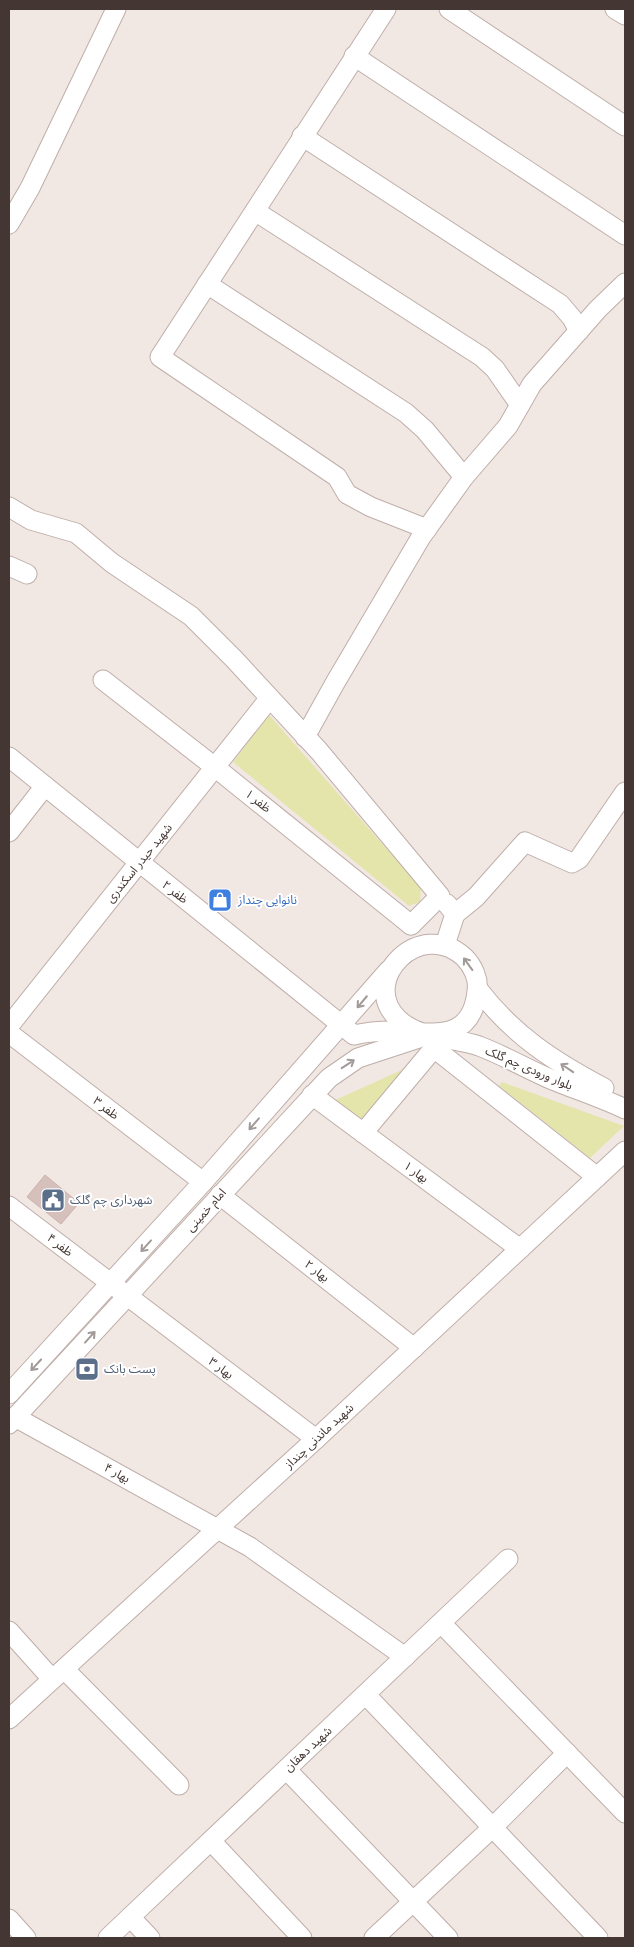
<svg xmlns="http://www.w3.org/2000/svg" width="634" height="1947" font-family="'Fira Sans','Noto Sans Arabic',sans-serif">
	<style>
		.green { fill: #e4e5ab }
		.building { fill: #d5c0bc; stroke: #cdb2ac }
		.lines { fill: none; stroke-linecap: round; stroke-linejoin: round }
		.minor-casing { stroke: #bfaea9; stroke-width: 21 }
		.minor { stroke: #fff; stroke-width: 19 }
		.oneway { stroke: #a19a99 }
		.labels { text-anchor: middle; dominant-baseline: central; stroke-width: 4; stroke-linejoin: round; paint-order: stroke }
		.street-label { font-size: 12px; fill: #433633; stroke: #fff }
		.shop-label { font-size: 12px; fill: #366cbe; stroke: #fff; text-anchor: start }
		.service-label { font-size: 12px; fill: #4e5e75; stroke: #fff; text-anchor: start }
	</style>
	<rect width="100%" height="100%" fill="#f1e7e3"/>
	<g class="green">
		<polygon points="269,715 421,888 420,902 409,906 233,762"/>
		<polygon points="404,1069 406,1070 361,1121 333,1101"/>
		<polygon points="502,1082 624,1126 590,1158 499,1086"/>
	</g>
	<polygon class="building" points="45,1175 79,1203 61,1224 27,1197"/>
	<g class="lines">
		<g class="minor-casing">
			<g id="minor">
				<polyline points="386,9 160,357 337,477 347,494 371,507 427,529"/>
				<polyline points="449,9 625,126"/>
				<polyline points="615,9 625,15"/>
				<polyline points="354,56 625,235"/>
				<polyline points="302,136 560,304 572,318 579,331"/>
				<polyline points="255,211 482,357 495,369 520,405"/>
				<polyline points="9,224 30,188 116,9"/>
				<polyline points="207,284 406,413 425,430 464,477"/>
				<polyline points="9,507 31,520 76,533 112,563 191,616 234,659 319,751 440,896 411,925"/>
				<polyline points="9,566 27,574"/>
				<polyline points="103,680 216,768 411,925"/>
				<polyline points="305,737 335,683 421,537 464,477 508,426 532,384 598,309 625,283"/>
				<path d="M 9,757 L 354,1035 C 367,1032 379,1031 392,1031 C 428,1032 472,1045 477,991 C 479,979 473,966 464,957 C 420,917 358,980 398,1019 C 418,1039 453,1037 479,1046 C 503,1055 525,1068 548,1078 C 574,1089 600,1097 625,1109"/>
				<polyline points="9,832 45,786"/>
				<polyline points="455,914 476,897 525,842 572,863 579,859 625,792"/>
				<polyline points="445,945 455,914 447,904"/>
				<path d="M 478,989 C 513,1035 553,1061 604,1088"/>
				<polyline points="9,1026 269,699"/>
				<polyline points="9,1033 203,1182"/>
				<polyline points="312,1095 520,1249"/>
				<polyline points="363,1133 434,1048 597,1177"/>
				<polyline points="220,1195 414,1348"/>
				<polyline points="9,1206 316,1439"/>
				<polyline points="9,1394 203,1182 389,970"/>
				<polyline points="15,1417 250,1547 405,1657"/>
				<polyline points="9,1424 329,1078 358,1058 419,1038"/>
				<polyline points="441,1623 625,1813"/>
				<polyline points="9,1631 52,1679"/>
				<polyline points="64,1669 179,1785"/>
				<polyline points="366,1695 598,1938"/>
				<polyline points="9,1719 316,1439 625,1151"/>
				<polyline points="287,1770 448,1938"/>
				<polyline points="211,1841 302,1938"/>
				<polyline points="130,1917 150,1938"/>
				<polyline points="9,1919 26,1938"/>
				<polyline points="108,1938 508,1559"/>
				<polyline points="374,1938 493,1827 567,1753"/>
			</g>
		</g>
		<use href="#minor" class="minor"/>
	</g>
	<defs><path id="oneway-shaft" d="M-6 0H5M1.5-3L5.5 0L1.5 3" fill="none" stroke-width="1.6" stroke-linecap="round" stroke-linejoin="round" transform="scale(1.25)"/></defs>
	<g class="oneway">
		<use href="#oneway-shaft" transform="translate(468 964) rotate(-126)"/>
		<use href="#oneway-shaft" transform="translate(362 1002) rotate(130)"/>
		<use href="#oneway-shaft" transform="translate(348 1064) rotate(-33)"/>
		<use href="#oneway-shaft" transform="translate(567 1068) rotate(-146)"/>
		<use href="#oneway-shaft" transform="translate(254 1124) rotate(131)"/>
		<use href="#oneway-shaft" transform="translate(146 1246) rotate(132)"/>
		<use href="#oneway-shaft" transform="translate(90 1337) rotate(-48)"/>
		<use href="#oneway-shaft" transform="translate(36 1365) rotate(133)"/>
	</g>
	<defs>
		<g id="shop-square" transform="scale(1.25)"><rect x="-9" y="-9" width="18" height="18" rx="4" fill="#3f7fe0" stroke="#fff"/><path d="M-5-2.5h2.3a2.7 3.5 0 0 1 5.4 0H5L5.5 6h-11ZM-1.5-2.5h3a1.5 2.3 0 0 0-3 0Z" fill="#fff"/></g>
		<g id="civic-square" transform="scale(1.25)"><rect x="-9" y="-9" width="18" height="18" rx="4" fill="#5c6f8a" stroke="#fff"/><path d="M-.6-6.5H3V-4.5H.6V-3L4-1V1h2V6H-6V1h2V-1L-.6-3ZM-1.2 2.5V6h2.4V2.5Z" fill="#fff"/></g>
		<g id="bank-square" transform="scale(1.25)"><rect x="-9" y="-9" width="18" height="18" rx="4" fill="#5c6f8a" stroke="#fff"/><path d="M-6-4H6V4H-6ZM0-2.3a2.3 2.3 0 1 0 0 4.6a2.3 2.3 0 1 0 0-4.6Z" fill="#fff"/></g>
	</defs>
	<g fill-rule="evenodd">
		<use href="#shop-square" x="220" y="900"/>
		<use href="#civic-square" x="53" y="1200"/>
		<use href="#bank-square" x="87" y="1369"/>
	</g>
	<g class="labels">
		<g class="street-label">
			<text transform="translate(258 801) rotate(39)">ظفر ۱</text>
			<text transform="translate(139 863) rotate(-51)">شهید حیدر اسکندری</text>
			<text transform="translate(175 892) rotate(38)">ظفر ۲</text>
			<text transform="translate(529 1068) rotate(23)">بلوار ورودی چم گلک</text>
			<text transform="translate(106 1108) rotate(38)">ظفر ۳</text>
			<text transform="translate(416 1172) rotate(36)">بهار ۱</text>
			<text transform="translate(206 1210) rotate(-48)">امام خمینی</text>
			<text transform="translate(60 1245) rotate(38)">ظفر ۴</text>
			<text transform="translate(317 1271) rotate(38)">بهار ۲</text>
			<text transform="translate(221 1368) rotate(37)">بهار ۳</text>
			<text transform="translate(319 1436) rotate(-43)">شهید ماندنی چنداز</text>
			<text transform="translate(117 1473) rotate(29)">بهار ۴</text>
			<text transform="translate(308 1749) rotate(-43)">شهید دهقان</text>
		</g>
		<g class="shop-label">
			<text x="238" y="900">نانوایی چنداز</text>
		</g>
		<g class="service-label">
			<text x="70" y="1200">شهرداری چم گلک</text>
			<text x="104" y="1369">پست بانک</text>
		</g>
	</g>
	<rect width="634" height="1947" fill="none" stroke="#433633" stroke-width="20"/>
</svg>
